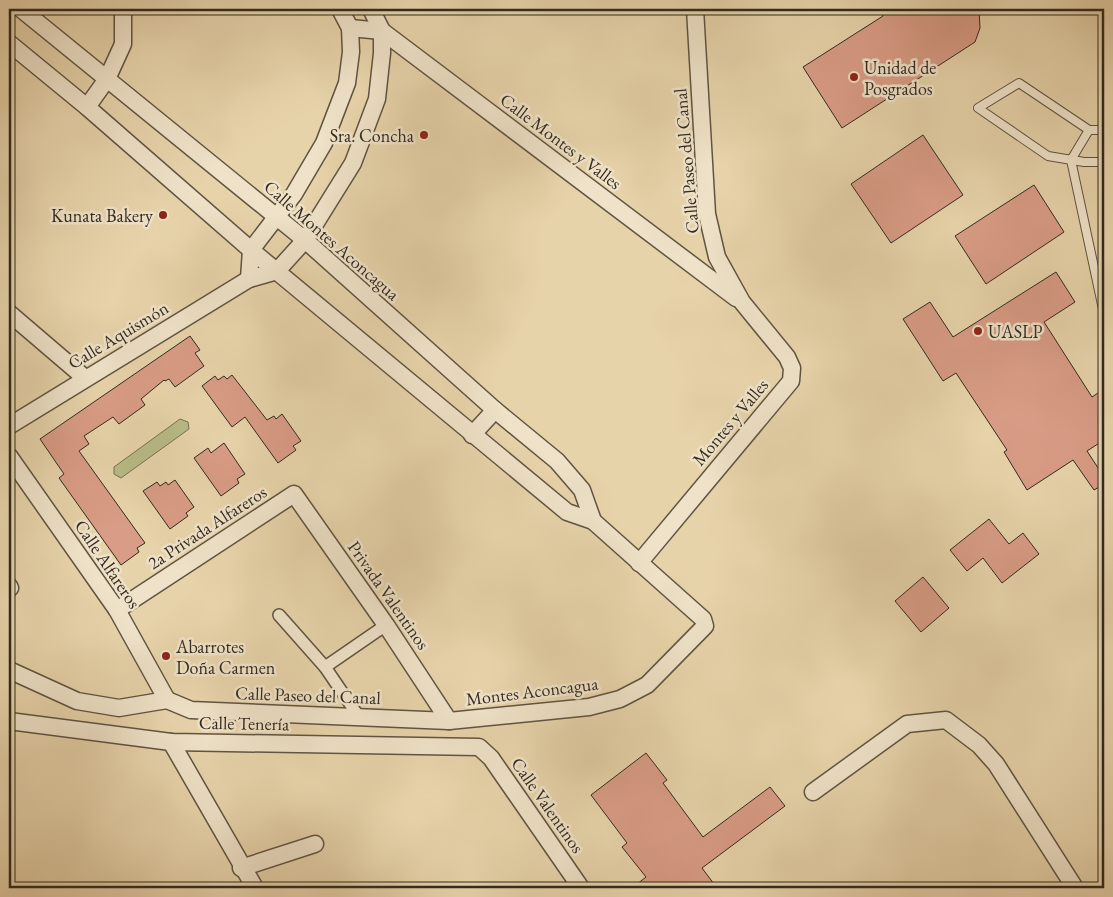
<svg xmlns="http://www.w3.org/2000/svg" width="1113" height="897" font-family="'EB Garamond',serif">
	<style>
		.green { fill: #b8bc87; stroke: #757354 }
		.building { fill: #d99c86; stroke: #322a20 }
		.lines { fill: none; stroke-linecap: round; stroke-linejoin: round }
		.service-casing { stroke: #5f5442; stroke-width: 10 }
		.pedestrian-casing { stroke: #5f5442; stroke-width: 14 }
		.minor-casing { stroke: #5f5442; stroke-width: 19 }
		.service { stroke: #efe2c8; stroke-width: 8 }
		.pedestrian { stroke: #efe2c8; stroke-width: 11 }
		.minor { stroke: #efe2c8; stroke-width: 16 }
		.poi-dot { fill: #8f2418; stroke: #efe2c8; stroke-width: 2 }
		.labels { text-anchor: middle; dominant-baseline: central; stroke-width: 5; stroke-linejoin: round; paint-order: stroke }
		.poi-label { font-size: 18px; fill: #322a20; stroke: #efe2c8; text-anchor: start }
		.street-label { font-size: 18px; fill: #322a20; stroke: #efe2c8 }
	</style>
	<rect width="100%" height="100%" fill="#e7d3aa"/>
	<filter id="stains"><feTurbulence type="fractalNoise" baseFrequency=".004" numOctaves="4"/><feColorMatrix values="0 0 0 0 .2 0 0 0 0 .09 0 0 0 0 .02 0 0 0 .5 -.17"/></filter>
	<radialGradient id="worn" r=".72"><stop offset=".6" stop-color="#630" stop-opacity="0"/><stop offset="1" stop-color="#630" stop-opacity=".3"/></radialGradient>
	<polygon class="green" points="180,419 188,422 189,429 121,478 114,474 114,467"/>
	<g class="building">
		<polygon points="878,9 979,9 980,28 975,42 842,128 803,67 883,16"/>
		<polygon points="923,135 963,195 891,243 851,184"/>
		<polygon points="1034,185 1064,232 986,284 955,236"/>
		<polygon points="1056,272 1075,302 1044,322 1092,397 1104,389 1104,440 1087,451 1104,477 1104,484 1094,490 1073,460 1027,490 1004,452 1007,450 956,373 943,381 903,319 930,302 953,337"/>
		<polygon points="190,336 200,350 195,353 204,366 175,387 169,379 165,381 164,380 141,399 145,405 119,424 113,417 84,436 89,444 79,451 145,543 137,548 139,552 121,565 59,478 64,474 40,439"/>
		<polygon points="232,375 267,420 274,416 276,419 282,414 301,441 293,446 296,450 278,463 245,417 232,427 202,386 215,376 218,380 224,376 227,379"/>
		<polygon points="224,443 245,474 237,479 239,483 221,496 194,458 208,448 211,453"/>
		<polygon points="175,480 194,507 186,513 188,516 170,529 143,491 157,482 160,486 166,482 168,485"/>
		<polygon points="989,519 1009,544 1023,533 1039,554 1002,583 983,558 967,571 950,550"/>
		<polygon points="923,577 949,608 921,632 895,601"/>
		<polygon points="646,753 667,780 663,783 703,837 770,787 785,806 702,868 717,888 632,888 646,877 622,847 627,843 591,795"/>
	</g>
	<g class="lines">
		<g class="service-casing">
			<g id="service">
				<polyline points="1089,130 1071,160 1104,314"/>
				<polyline points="1104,130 1089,130 1019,83 978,108 1048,156 1084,162 1104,162"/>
			</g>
		</g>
		<g class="pedestrian-casing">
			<g id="pedestrian">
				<polyline points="279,615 325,667 359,717"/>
				<polyline points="325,667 386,625"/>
			</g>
		</g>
		<g class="minor-casing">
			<g id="minor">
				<polyline points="21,9 305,240 495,410 557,461 582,490 593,521"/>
				<polyline points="350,28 382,31 736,298"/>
				<polyline points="9,43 87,107 251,250 567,512 593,521 703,619 705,626 647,685 620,699 589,707 449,721 191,710 167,700"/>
				<polyline points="87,107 107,79 123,44 123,9"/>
				<polyline points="249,279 251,250 294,194 324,143 347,83 351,52 350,28 340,9"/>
				<polyline points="9,313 85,378"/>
				<polyline points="9,426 249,279 277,271 305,240 353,163 377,99 382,53 382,31 371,9"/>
				<polyline points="472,435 495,410"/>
				<polyline points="9,456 117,610 167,700"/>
				<polyline points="639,563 791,381 792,368 787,357 742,302 717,257 707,214 695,9"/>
				<polyline points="9,586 10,588"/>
				<polyline points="117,610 294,494 386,625 449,721"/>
				<polyline points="9,670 77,701 119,708 167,700"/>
				<polyline points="9,721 171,742 479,747 491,758 581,888"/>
				<polyline points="171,742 255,888"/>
				<polyline points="813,792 907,724 946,720 979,745 996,764 1075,888"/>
				<polyline points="241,868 315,844"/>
			</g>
		</g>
		<use href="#service" class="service"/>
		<use href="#pedestrian" class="pedestrian"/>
		<use href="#minor" class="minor"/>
	</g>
	<g class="poi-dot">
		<circle cx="854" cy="77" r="5"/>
		<circle cx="424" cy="135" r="5"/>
		<circle cx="163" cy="215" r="5"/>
		<circle cx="978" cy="331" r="5"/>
		<circle cx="166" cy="656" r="5"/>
	</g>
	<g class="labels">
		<g class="poi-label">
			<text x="864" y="67">Unidad de<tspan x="864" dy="21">Posgrados</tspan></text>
			<text x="414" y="135" text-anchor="end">Sra. Concha</text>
			<text x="153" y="215" text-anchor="end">Kunata Bakery</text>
			<text x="988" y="331">UASLP</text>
			<text x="176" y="646">Abarrotes<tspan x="176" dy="21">Doña Carmen</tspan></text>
		</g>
		<g class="street-label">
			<text transform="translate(561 141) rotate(37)">Calle Montes y Valles</text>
			<text transform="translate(686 161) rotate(-95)">Calle Paseo del Canal</text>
			<text transform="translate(332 240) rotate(41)">Calle Montes Aconcagua</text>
			<text transform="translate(118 335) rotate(-31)">Calle Aquismón</text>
			<text transform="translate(730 422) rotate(-50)">Montes y Valles</text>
			<text transform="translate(207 527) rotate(-33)">2a Privada Alfareros</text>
			<text transform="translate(108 564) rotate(56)">Calle Alfareros</text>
			<text transform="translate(389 595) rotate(55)">Privada Valentinos</text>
			<text transform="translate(532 691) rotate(-7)">Montes Aconcagua</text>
			<text transform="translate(308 695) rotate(2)">Calle Paseo del Canal</text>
			<text transform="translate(244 723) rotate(1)">Calle Tenería</text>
			<text transform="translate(548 805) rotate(55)">Calle Valentinos</text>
		</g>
	</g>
	<rect width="1113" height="897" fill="none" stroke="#e7d3aa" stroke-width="30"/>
	<rect x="10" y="10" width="1093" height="877" fill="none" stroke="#322a20" stroke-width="2.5"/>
	<rect x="15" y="15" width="1083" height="867" fill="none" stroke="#322a20"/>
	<rect width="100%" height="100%" filter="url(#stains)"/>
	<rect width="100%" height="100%" fill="url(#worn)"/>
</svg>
